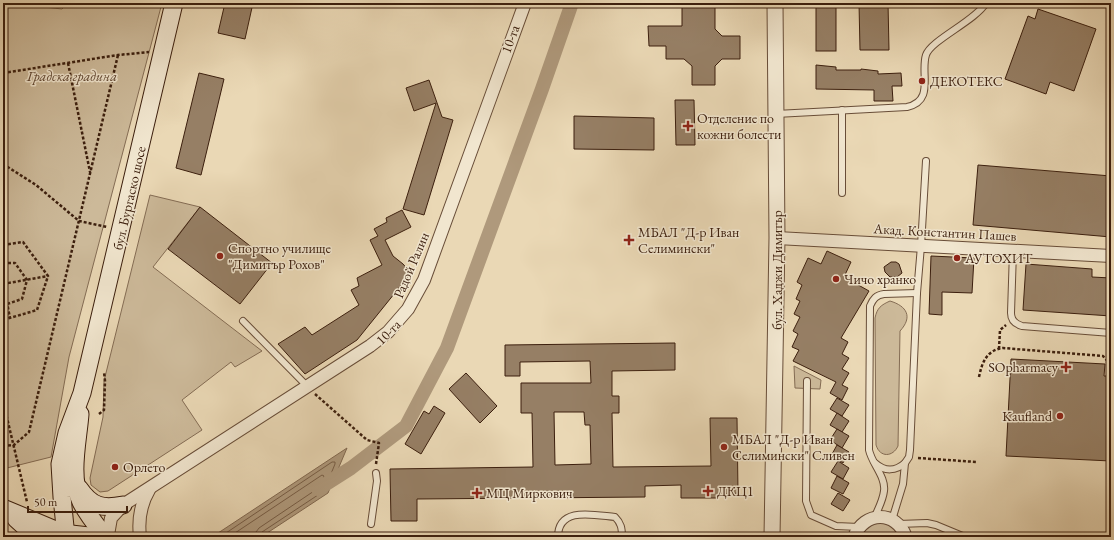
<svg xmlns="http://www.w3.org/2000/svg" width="1114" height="540" font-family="'EB Garamond',serif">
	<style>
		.green { fill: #ccb999; stroke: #846c54 }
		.water { fill: #af997c; stroke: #816850 }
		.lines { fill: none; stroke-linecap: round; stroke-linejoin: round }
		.shore { stroke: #765c45; stroke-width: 1 }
		.canal { stroke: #af997c; stroke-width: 14 }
		.building { fill: #967f65; stroke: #3c1f0e; fill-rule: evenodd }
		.service-casing { stroke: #684d38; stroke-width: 8 }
		.minor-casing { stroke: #684d38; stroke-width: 14 }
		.tertiary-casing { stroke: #684d38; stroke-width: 17 }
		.secondary-casing { stroke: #3c1f0e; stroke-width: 19 }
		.path { stroke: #3c1f0e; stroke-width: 2.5; stroke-dasharray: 3 2; stroke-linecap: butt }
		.service { stroke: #f1e6cf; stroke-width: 6 }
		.minor { stroke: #f1e6cf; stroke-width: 12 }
		.tertiary { stroke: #f1e6cf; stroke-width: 15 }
		.secondary { stroke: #f1e6cf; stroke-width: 17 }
		.poi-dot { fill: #8f2418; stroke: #f1e6cf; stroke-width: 1.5 }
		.labels { text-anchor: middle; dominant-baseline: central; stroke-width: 3; stroke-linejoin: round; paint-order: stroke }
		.street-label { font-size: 14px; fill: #3c1f0e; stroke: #f1e6cf }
		.park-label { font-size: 14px; font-style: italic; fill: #604631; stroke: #f1e6cf }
		.poi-label { font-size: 14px; fill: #3c1f0e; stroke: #f1e6cf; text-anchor: start }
	</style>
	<rect width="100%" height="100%" fill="#ead8b5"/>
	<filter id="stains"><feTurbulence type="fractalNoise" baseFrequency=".005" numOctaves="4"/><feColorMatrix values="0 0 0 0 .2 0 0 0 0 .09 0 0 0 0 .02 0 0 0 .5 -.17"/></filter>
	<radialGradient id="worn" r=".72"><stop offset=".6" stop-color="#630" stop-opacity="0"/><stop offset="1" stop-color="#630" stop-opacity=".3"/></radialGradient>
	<g class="green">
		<polygon points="3,3 18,4 62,9 68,3 162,3 69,357 51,457 3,469"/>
		<polygon points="150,195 200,207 153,267 262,351 235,367 231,362 182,400 202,430 108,491 100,492 91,485 90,478 103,417 104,381"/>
		<path d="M 890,301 C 907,306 913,317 900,331 L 898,446 C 893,457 880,458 876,445 L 875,318 C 877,308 881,305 890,301 Z"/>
		<polygon points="794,366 821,380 820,389 795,388"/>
		<polygon points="875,522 890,524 901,537 858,537"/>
	</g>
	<polygon class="water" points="347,448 328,493 261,537 212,537"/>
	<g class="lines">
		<g class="shore">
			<polyline points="220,537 332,462 335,462 335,464 324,491 262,532 260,537"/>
			<polyline points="229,537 322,475 324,476 320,487 259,528 256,532 255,537"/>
		</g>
		<polyline class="canal" points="318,489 351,468 406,426 447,348 542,89 572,3"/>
	</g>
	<g class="building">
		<polygon points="225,3 253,3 245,39 218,33"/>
		<polygon points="682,3 715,3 715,29 722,36 740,36 740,59 722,59 715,66 715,85 692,85 692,66 684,59 666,59 666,46 649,46 648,26 682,26"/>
		<rect x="816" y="3" width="20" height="48"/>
		<polygon points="859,3 888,3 889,50 860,50"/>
		<polygon points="1038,9 1096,29 1074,91 1050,82 1046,94 1005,79 1028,16 1035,19"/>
		<polygon points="816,65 836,67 836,70 861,70 861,69 878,71 878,74 901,73 902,86 892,86 893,101 874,101 874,90 816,89"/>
		<polygon points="199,73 224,79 201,175 176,168"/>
		<polygon points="429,80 442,117 453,120 424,215 403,209 436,103 414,111 406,88"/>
		<polygon points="675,100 694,100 695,145 676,145"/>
		<polygon points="574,116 654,118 654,150 574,149"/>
		<polygon points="978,165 1111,176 1111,237 973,225"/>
		<polygon points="200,207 272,263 240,304 168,249"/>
		<polygon points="402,210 411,227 385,240 393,256 403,264 411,273 357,340 305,374 278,344 305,327 312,335 359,305 351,290 359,286 357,278 382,265 370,240 378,236 374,229 387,222 386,218"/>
		<polygon points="827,251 851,262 844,277 869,291 841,338 848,342 842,354 849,358 842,369 849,373 842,385 848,388 842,400 830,393 836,382 793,361 799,350 792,347 798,334 793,331 800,317 794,314 800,301 796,299 802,285 797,282 808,258 821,264"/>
		<polygon points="931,256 974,258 972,293 942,292 942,315 929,314"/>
		<polygon points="891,262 896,262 899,264 902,273 897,277 890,277 885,272 884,267"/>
		<polygon points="1026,264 1092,269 1092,277 1111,278 1111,316 1023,310"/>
		<path d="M 675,343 L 675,370 L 612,371 L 612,396 L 619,396 L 619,413 L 612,413 L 613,467 L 711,466 L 710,418 L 737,418 L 738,493 L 718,495 L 718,498 L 681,498 L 681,485 L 645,486 L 645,497 L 417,499 L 417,521 L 391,521 L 390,469 L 533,467 L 532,413 L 521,413 L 521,383 L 591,383 L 590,361 L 520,362 L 520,376 L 505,376 L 505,345 ZM 554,412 L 584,412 L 585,425 L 590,425 L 591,464 L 555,465 Z"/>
		<polygon points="1011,359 1105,364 1104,376 1111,376 1111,461 1006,456"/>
		<polygon points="466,373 497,406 480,423 449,389"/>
		<polygon points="837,398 849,405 842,416 830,409"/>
		<polygon points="434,406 445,413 421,454 405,444 424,411 429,414"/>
		<polygon points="837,413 849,421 842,432 830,425"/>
		<polygon points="837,429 849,436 842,448 830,440"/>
		<polygon points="837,445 849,452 843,463 831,456"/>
		<polygon points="838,461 849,468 843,479 831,472"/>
		<polygon points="837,476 849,483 843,494 831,488"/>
		<polygon points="838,493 850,500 843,511 831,504"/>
	</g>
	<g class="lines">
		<g class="service-casing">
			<g id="service">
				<path d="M 776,114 L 907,107 C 935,101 920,73 926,55 C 931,40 975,21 986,3"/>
				<polyline points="842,193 842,110"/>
				<path d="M 1013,251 L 1011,313 C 1011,320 1015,324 1022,326 L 1111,333"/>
				<polyline points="243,321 308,387"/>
				<polyline points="807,381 806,501 811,515 836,526 859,527"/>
				<path d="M 875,463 C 885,472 896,471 905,463"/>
				<path d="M 874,518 C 878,510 883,500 884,491 C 886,477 872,464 869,450 L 870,306 C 873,299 876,295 884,294 L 917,293"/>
				<polyline points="892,520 903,484 905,463 909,457 910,450 917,293 921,246 926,161"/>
				<polyline points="371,524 377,481 376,473"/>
				<polyline points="898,524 927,523 936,525 965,537"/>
				<path d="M 558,537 C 558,506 594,515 615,517 C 621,523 622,528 622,537"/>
				<polyline points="930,537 936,536 954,537"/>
			</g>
		</g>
		<g class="minor-casing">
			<g id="minor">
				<polyline points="777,238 1111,256"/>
				<polyline points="108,535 111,518 123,505 370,346 388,332 408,309 424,280 525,3"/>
				<path d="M 140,537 C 138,520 140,505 149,490"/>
				<path d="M 854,537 C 864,511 896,510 906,537"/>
			</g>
		</g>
		<g class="tertiary-casing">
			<polyline id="tertiary" points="772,537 777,238 775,3"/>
		</g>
		<g class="secondary-casing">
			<g id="secondary">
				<path d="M 80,414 C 78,441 69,476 81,502 C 87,514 96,525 104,535"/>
				<path d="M 79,488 C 92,507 103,509 123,505"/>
				<polyline points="3,508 58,531 71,534 98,537"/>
				<polyline points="16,519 36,537"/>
				<polyline points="66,537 62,497 60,464 67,433 82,393 174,3"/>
			</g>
		</g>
		<g class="path">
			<polyline points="68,63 90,172"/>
			<polyline points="3,73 118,55 149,52"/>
			<polyline points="3,164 36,185 79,221 107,227"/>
			<polyline points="3,245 23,242 48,276 37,310 3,320"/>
			<polyline points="3,263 15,263 27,280 22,299 7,304"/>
			<polyline points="3,282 10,318"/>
			<polyline points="3,284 48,276"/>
			<polyline points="999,349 1000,330 1006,325"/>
			<path d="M 979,377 C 982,362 987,350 1003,348 L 1103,356 L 1111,365"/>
			<polyline points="315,394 367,440 379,443 376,464"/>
			<polyline points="3,401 27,502"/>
			<polyline points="99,414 104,410 105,381 104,372"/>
			<polyline points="3,446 14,445 29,432 118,55"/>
			<polyline points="918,458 977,462"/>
		</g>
		<use href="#service" class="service"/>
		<use href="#minor" class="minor"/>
		<use href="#tertiary" class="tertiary"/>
		<use href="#secondary" class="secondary"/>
	</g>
	<g class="poi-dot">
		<circle cx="922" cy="81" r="4"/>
		<path d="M686 120h4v4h4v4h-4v4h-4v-4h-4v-4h4z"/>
		<path d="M627 234h4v4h4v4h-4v4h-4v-4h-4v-4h4z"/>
		<circle cx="220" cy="256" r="4"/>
		<circle cx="957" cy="258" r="4"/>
		<circle cx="836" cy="279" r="4"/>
		<path d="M1064 361h4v4h4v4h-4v4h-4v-4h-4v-4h4z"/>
		<circle cx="1060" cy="416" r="4"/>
		<circle cx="724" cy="447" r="4"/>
		<circle cx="115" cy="467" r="4"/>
		<path d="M706 485h4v4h4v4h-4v4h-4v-4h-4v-4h4z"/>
		<path d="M475 487h4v4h4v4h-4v4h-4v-4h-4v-4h4z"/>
	</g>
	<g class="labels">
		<g class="street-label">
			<text transform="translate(510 39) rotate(-70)">10-та</text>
			<text transform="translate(129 198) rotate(-77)">бул. Бургаско шосе</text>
			<text transform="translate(945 232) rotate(3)">Акад. Константин Пашев</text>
			<text transform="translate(411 265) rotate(-67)">Радой Ралин</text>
			<text transform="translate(777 270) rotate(-90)">бул. Хаджи Димитър</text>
			<text transform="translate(388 332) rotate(-45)">10-та</text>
		</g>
		<g class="park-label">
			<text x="72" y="76">Градска градина</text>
		</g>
		<g class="poi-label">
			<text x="930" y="81">ДЕКОТЕКС</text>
			<text x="697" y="118">Отделение по<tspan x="697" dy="16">кожни болести</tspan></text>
			<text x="638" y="232">МБАЛ "Д-р Иван<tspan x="638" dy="16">Селимински"</tspan></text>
			<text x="228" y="248">Спортно училище<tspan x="228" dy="16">"Димитър Рохов"</tspan></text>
			<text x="965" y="258">АУТОХИТ</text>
			<text x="844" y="279">Чичо хранко</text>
			<text x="1058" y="367" text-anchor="end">SOpharmacy</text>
			<text x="1052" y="416" text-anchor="end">Kaufland</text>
			<text x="732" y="439">МБАЛ "Д-р Иван<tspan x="732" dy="16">Селимински" Сливен</tspan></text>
			<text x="123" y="467">Орлето</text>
			<text x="717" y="491">ДКЦ1</text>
			<text x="486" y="493">МЦ Миркович</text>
		</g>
	</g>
	<rect width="1114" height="540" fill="none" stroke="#ead8b5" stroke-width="16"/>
	<rect x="4" y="4" width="1106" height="532" fill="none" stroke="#3c1f0e" stroke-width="2"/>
	<rect x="8" y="8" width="1098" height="524" fill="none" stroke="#3c1f0e"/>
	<path d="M28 506v6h99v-6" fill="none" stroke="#3c1f0e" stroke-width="2"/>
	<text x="34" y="506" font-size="12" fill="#3c1f0e" stroke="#f1e6cf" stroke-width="3" paint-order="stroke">50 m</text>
	<rect width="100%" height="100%" filter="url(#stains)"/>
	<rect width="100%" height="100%" fill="url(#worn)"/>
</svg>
